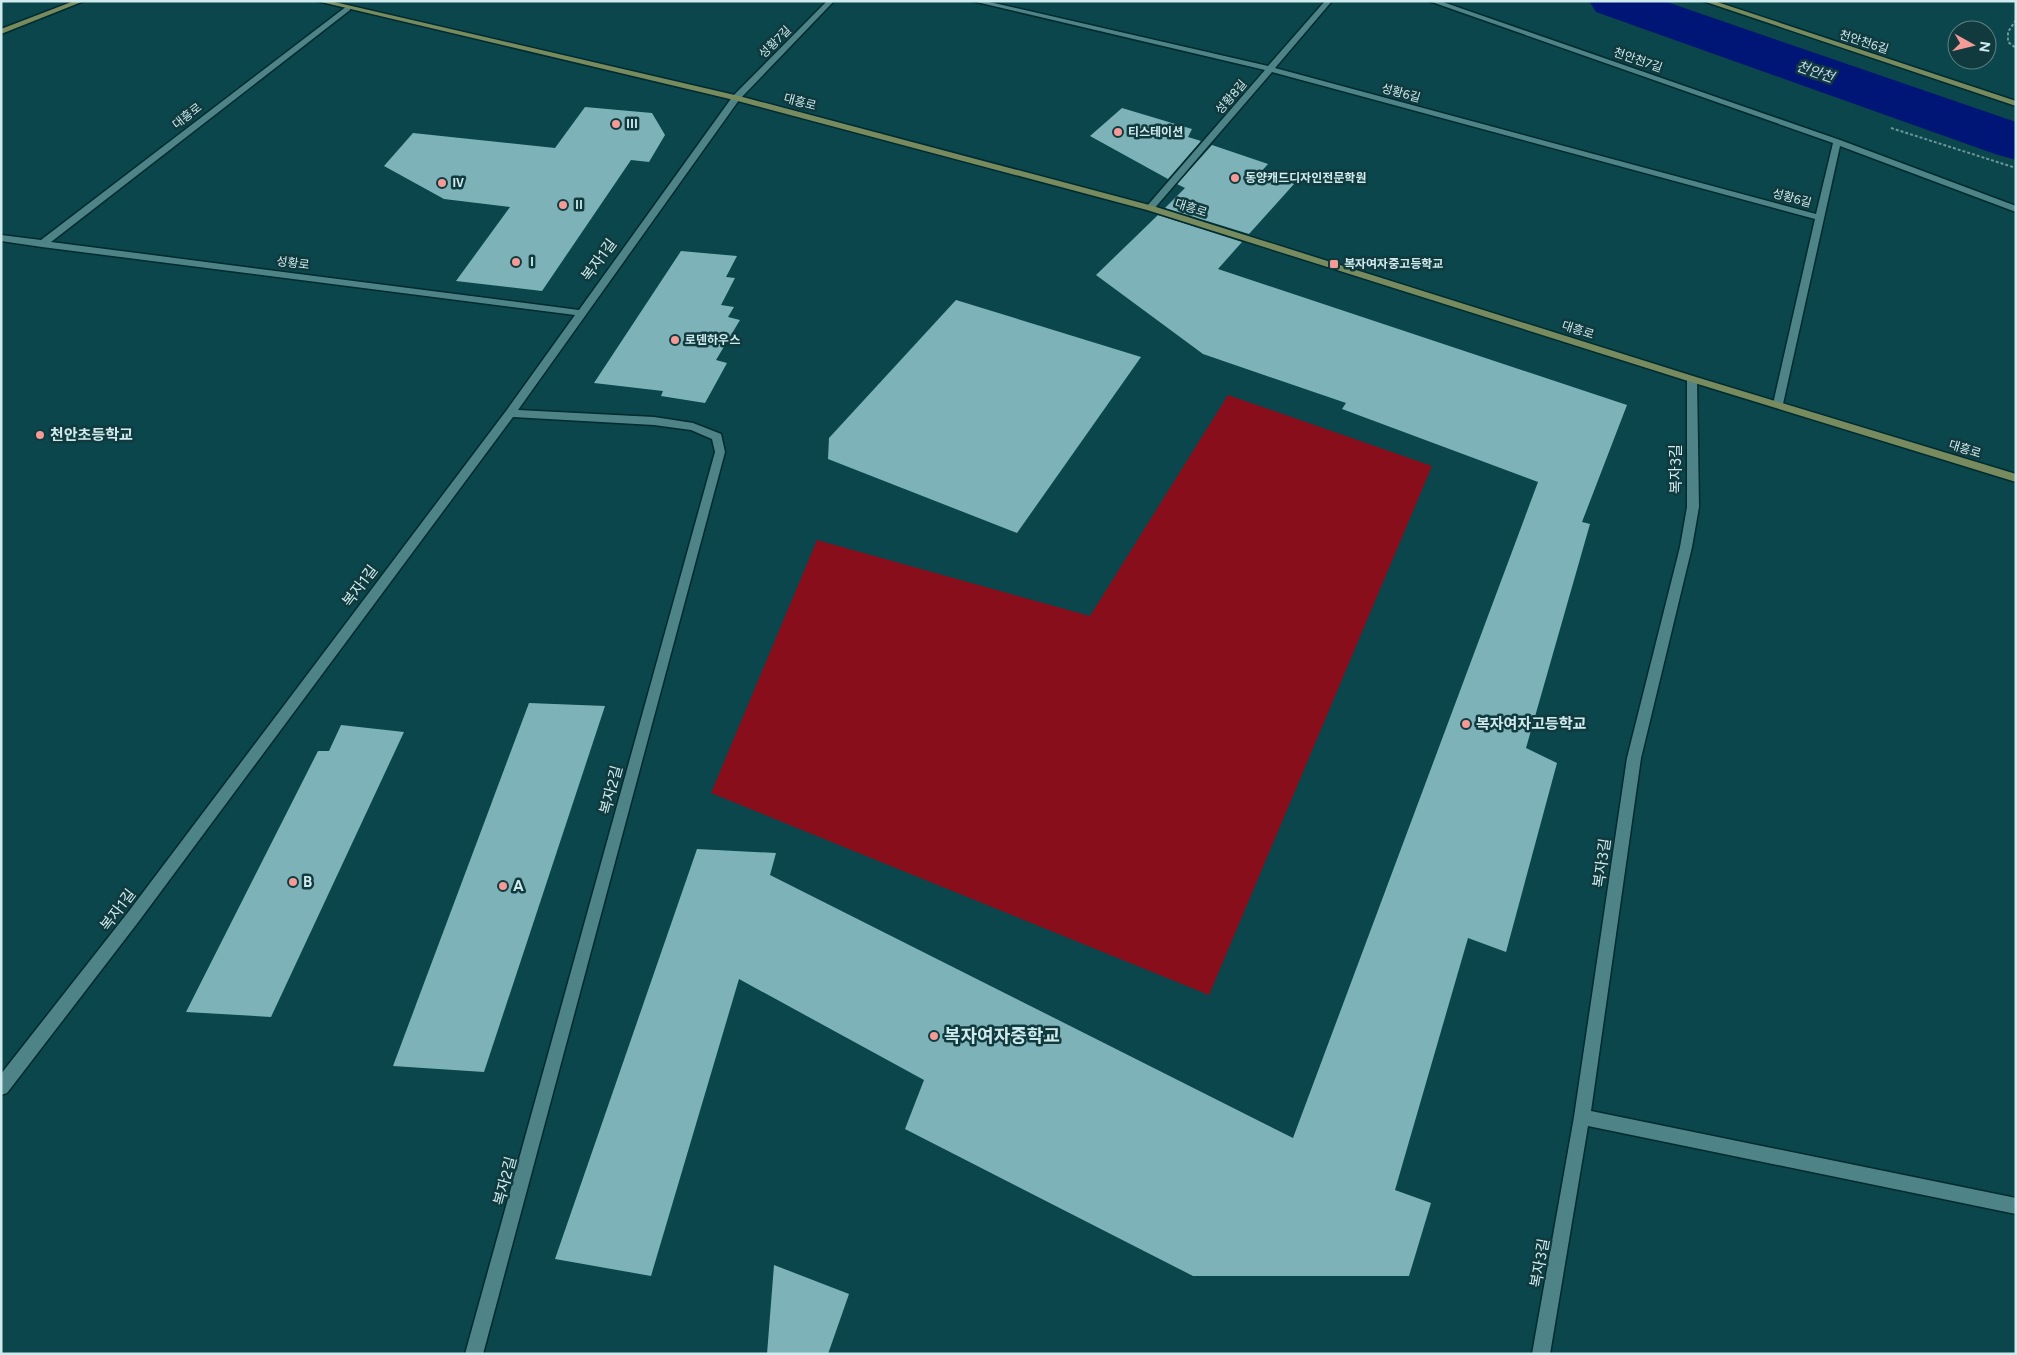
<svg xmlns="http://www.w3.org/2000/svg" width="2017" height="1355" font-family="Figtree,'Noto Sans KR',sans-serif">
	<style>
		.green { fill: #880e1c }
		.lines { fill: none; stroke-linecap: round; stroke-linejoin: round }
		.river { fill: #001676; fill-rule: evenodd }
		.building { fill: #7db3b8 }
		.street-casing { stroke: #002b2f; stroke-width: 3 }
		.secondary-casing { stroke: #002b2f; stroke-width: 3 }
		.path { stroke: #699599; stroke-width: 2; stroke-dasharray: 3 2; stroke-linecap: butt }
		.street { fill: #4e8388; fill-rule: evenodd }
		.secondary { fill: #778b5f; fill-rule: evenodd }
		.poi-dot { fill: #f59b97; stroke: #103a3e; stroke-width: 2 }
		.labels { text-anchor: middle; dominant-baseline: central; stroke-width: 5; stroke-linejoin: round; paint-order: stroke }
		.far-street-label { font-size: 12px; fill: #d0ebee; stroke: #103a3e }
		.far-poi-label { font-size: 12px; font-weight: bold; fill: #d0ebee; stroke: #103a3e; text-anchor: start }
		.far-water-label { font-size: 14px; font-style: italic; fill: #c8d6ef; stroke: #103a3e }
		.street-label { font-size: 15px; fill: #d0ebee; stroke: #103a3e }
		.poi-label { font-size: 15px; font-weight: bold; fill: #d0ebee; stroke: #103a3e; text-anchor: start }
		.near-poi-label { font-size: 18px; font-weight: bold; fill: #d0ebee; stroke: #103a3e; text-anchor: start }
	</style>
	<rect width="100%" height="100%" fill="#0a464b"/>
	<polygon class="green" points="1228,395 1432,466 1209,995 711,793 817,540 1090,616"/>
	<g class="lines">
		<polygon class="river" points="1589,1 1664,1 2016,122 2016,160 1995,154 1596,12"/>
	</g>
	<g class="building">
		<polygon points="585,107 652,113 665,135 649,162 631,160 542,291 456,281 510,207 444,199 384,166 413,133 555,148"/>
		<polygon points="1122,108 1192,129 1188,137 1201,141 1168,179 1090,136"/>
		<polygon points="1212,145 1268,164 1260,173 1294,184 1249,234 1165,208 1185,188 1177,184"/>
		<polygon points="1158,215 1242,242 1218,269 1627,405 1582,522 1590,524 1526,748 1557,763 1506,952 1468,938 1395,1190 1431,1203 1409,1276 1193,1276 905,1129 924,1080 739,979 651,1276 555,1259 697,849 776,853 770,875 1293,1138 1538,482 1342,409 1346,403 1203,354 1096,275"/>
		<polygon points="681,251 737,256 726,277 735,278 721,305 734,307 728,317 740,320 716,360 727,363 705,403 661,396 663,391 594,383"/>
		<polygon points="956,300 1141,357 1017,533 828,459 829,438"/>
		<polygon points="529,703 605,706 484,1072 393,1066"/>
		<polygon points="341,725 404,732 271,1017 186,1012 318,751 329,751"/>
		<polygon points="774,1265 849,1294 828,1354 767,1354"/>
	</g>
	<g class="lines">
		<g class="street-casing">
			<g id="street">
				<polygon points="827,1 834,1 739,100 518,410 654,417 693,423 721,434 725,452 483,1354 465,1354 715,452 712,439 691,430 654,425 513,417 139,921 7,1093 1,1095 1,1074 129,911 506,411 575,315 42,247 1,241 1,235 41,240 347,6 350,6 350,10 51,242 579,310 733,96"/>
				<polygon points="972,1 985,1 1268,66 1325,1 1332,1 1275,68 1816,214 1833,143 1429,1 1440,1 1840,140 2016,206 2016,212 1840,146 1783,404 1778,407 1773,404 1815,219 1272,72 1153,210 1147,210 1147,206 1265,70"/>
				<polygon points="1692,376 1697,379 1699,507 1692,547 1641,758 1591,1111 2016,1198 2016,1214 1588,1126 1550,1354 1532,1354 1574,1117 1627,758 1680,547 1687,507 1687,379"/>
			</g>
		</g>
		<g class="secondary-casing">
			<g id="secondary">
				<polygon points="74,1 84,1 1,34 1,29"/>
				<polygon points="317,1 330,1 739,96 1153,206 1696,377 2016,474 2016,482 1688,381 1147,210 734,100"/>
				<polygon points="1703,1 1714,1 2016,101 2016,106"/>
			</g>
		</g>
		<g class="path">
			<polyline points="2016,20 2008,32 2008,42 2016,48"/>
			<polyline points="1891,128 2016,168"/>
		</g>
		<use href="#street" class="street"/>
		<use href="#secondary" class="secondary"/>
	</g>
	<g class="poi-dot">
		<circle cx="616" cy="124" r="5"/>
		<circle cx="1118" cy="132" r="5"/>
		<circle cx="1235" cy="178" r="5"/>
		<circle cx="442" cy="183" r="5"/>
		<circle cx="563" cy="205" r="5"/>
		<circle cx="516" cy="262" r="5"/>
		<rect x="1329" y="259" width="10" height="10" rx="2.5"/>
		<circle cx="675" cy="340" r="5"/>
		<circle cx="40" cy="435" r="5"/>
		<circle cx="1466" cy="724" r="5"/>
		<circle cx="293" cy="882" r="5"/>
		<circle cx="503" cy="886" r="5"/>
		<circle cx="934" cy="1036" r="5"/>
	</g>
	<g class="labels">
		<g class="far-street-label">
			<text transform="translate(775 42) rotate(-45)">성황7길</text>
			<text transform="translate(1864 42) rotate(18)">천안천6길</text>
			<text transform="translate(1638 60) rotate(19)">천안천7길</text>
			<text transform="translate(1401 93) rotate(15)">성황6길</text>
			<text transform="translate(1231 97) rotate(-49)">성황8길</text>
			<text transform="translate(800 102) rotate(15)">대흥로</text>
			<text transform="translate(187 116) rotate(-38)">대흥로</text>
			<text transform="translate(1792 198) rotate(15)">성황6길</text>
			<text transform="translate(1191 208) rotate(18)">대흥로</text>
			<text transform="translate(293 263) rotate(7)">성황로</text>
			<text transform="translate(1578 330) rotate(18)">대흥로</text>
			<text transform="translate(1965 449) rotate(17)">대흥로</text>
		</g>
		<g class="far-poi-label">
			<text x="626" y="124">Ⅲ</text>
			<text x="1128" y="132">티스테이션</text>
			<text x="1245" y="178">동양캐드디자인전문학원</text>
			<text x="452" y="183">Ⅳ</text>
			<text x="573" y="205">Ⅱ</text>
			<text x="526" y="262">Ⅰ</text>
			<text x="1344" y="264">복자여자중고등학교</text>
			<text x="685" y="340">로덴하우스</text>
		</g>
		<g class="far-water-label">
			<text transform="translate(1815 72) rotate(19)">천안천</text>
		</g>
		<g class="street-label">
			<text transform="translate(599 260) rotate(-54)">복자1길</text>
			<text transform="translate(1676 469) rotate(-90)">복자3길</text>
			<text transform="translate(360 586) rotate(-53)">복자1길</text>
			<text transform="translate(611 790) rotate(-75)">복자2길</text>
			<text transform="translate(1602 863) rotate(-82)">복자3길</text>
			<text transform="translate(118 910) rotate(-53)">복자1길</text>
			<text transform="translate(505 1181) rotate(-75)">복자2길</text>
			<text transform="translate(1540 1263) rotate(-80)">복자3길</text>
		</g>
		<g class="poi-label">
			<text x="50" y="435">천안초등학교</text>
			<text x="1476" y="724">복자여자고등학교</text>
			<text x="303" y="882">B</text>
			<text x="513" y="886">A</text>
		</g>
		<g class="near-poi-label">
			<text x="944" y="1036">복자여자중학교</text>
		</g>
	</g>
	<rect width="2017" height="1355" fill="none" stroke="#d0ebee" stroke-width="5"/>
	<g transform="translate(1972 45) rotate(98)"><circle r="24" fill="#103a3e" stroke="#5d8184"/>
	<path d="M0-4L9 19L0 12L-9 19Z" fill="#f59b97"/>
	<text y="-8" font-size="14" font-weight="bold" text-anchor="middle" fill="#d0ebee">N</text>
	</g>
</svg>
